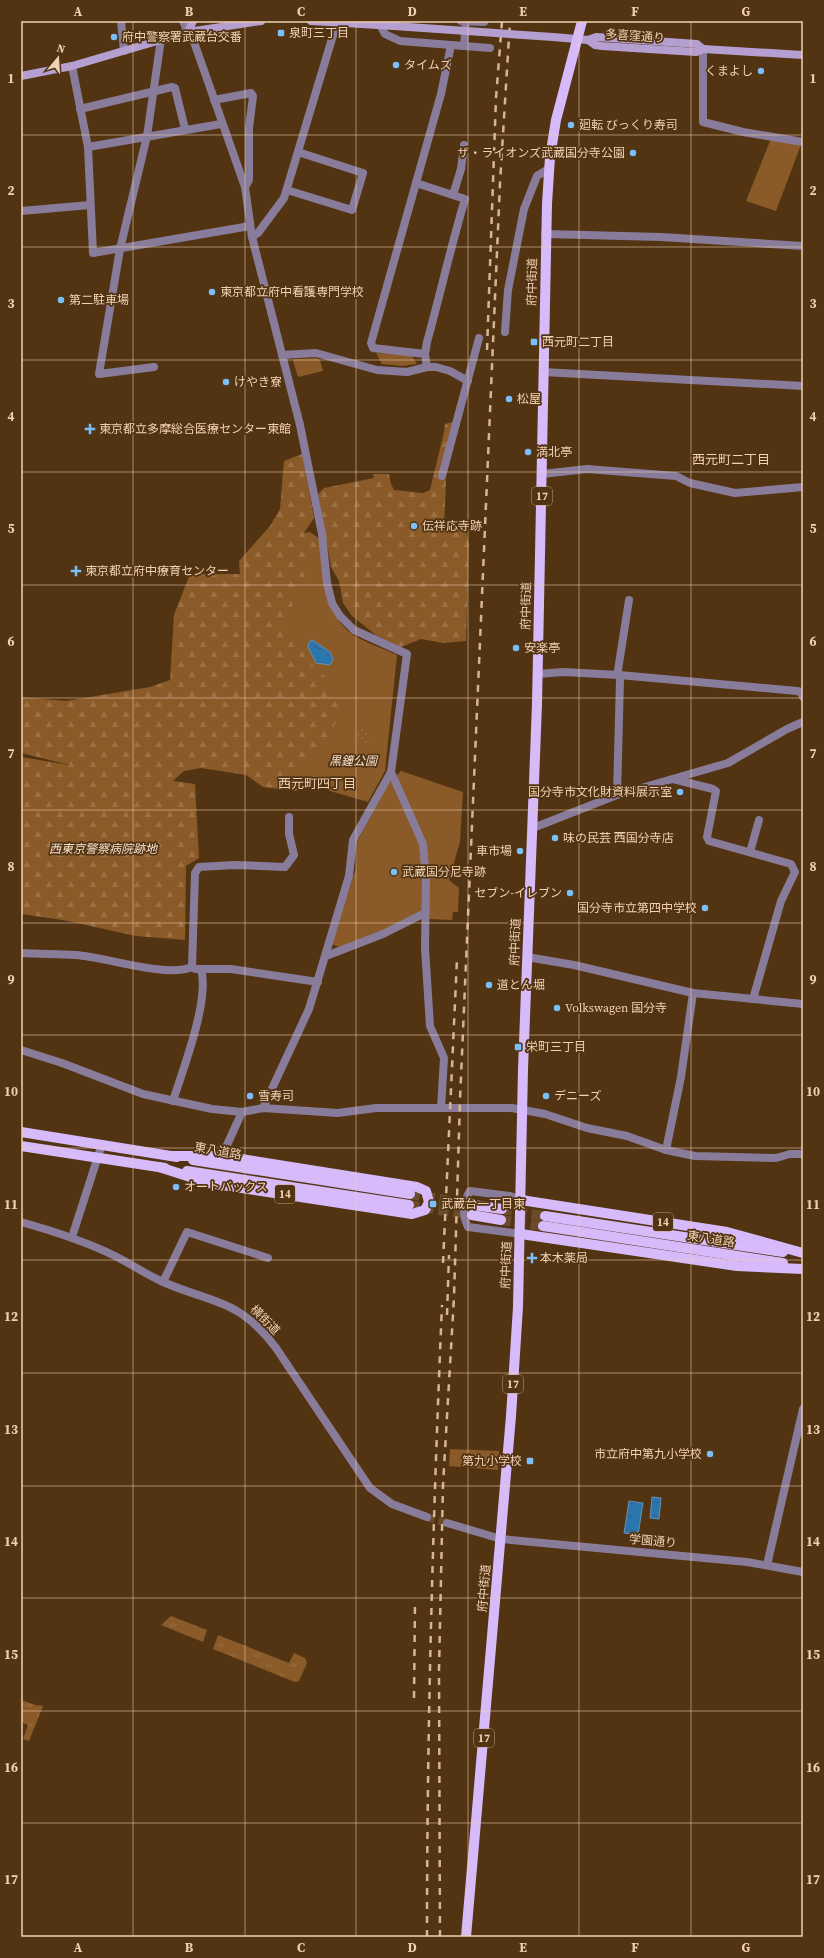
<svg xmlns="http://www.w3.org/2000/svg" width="824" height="1958" font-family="'Source Serif 4','Noto Sans JP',serif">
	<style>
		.grass { fill: url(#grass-tufts) }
		.forest { fill: url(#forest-firs) }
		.park { fill: #8a5a28 }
		.garden { fill: url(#garden-dots) }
		.water { fill: url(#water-ripples); stroke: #6791b0 }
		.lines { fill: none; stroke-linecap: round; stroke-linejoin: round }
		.tertiary-tunnel { stroke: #6a4c2b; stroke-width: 8; stroke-dasharray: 8 4; stroke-linecap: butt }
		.primary-tunnel { stroke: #6a4c2b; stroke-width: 10; stroke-dasharray: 10 5; stroke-linecap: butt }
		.minor { stroke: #897c9a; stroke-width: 8 }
		.tertiary { stroke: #897c9a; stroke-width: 8 }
		.secondary { stroke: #b59fd0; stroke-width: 8 }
		.primary { stroke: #d7baf9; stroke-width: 10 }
		.rail { stroke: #d5b597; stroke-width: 2.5; stroke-dasharray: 7 7; stroke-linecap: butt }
		.secondary-bridge { stroke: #b59fd0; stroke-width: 8 }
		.grid { fill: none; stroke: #f1d1b4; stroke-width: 1; stroke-opacity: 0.55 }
		.poi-dot { fill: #7abff8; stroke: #523413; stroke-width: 1.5 }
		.labels { text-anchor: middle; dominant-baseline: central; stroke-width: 3.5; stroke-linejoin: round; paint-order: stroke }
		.shield { fill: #523413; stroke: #c1a284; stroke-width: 1 }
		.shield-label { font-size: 11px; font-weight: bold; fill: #f1d1b4 }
		.poi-label { font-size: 12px; fill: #f1d1b4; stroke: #523413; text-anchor: start }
		.street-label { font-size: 12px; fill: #f1d1b4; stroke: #523413 }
		.park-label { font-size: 12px; font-style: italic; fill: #f5e0cd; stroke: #523413 }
		.neighbourhood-label { font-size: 13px; fill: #f1d1b4; stroke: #523413 }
		.neatline { fill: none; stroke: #f1d1b4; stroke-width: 1.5 }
		.grid-label { font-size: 13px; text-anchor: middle; font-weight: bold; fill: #f1d1b4 }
	</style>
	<defs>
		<pattern id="grass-tufts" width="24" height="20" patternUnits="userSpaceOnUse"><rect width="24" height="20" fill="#8a5a28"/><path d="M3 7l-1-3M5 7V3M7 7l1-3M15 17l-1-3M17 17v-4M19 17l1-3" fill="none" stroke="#9b7145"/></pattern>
		<pattern id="forest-firs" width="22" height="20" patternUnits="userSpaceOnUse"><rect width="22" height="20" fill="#8a5a28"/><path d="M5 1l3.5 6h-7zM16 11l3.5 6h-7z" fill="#9b7145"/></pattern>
		<pattern id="garden-dots" width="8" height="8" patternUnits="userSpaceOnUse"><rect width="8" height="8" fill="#8a5a28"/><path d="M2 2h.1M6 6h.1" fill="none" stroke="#9b7145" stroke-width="1.8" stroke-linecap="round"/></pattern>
		<pattern id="water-ripples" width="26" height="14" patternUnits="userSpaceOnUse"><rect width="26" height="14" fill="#2c76ae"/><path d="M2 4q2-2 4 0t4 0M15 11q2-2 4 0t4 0" fill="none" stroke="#37607e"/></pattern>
	</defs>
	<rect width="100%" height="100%" fill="#523413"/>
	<g class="grass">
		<polygon points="171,1616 207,1630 203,1642 161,1625"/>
		<polygon points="218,1635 289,1663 294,1653 305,1658 307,1663 299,1681 295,1682 213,1649"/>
		<polygon points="21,1700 38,1706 39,1705 43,1706 29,1741 23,1739 28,1725 21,1722"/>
	</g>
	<g class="forest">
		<polygon points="453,422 442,469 446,480 444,527 465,528 469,544 466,641 443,643 421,639 401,647 377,636 352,616 343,603 339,581 331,567 318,494 324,488 374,478 373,474 389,474 391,484 394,490 423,493 430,490 444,432 445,424"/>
		<polygon points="302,454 314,518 304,533 310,532 321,540 323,573 360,682 308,781 296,791 263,787 246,775 201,768 184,771 173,781 195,784 199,858 186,866 185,940 136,936 63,920 21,914 21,757 70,765 21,753 21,697 66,701 150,687 170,680 174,615 190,574 240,574 239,561 270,526 280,509 284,461"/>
	</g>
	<g class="park">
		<polygon points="772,136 802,142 776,211 746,201"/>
		<polygon points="376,353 411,355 417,364 402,366 382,364"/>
		<polygon points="317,358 320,360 323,371 298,377 293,361 295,359"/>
		<path d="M 319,549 C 322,576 327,617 352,634 C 365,643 383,648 397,655 L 385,771 L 368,802 L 306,784 L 295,777 L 324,748 L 342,709 L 328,678 L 317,671 L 283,625 L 302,585 L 315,552 Z"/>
		<polygon points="401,771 463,792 460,842 449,880 459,888 458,912 453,912 452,920 429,919 428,909 381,931 339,947 332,944 356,868 357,842 389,783"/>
		<polygon points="450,1449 499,1451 498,1470 449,1466"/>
	</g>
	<circle class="garden" cx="362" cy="735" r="8"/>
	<g class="water">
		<polygon points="312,640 330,652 333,659 330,665 316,663 308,647 309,642"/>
		<polygon points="652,1497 661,1498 659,1519 650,1518"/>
		<polygon points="629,1501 643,1503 638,1535 624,1533"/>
	</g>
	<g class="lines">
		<polyline class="tertiary-tunnel" points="427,1517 447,1523"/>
		<g class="primary-tunnel">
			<polyline points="410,1194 473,1205"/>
			<polyline points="409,1205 472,1215"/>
			<polyline points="502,1209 545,1216"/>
			<polyline points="501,1220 543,1226"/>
		</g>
		<g class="minor">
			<polyline points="121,21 124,51"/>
			<polyline points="381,21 380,25 385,34 400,41 490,48"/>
			<polyline points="461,21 484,22"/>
			<polyline points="188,32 194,42 245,187 252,237 300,425 322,534 327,583 332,603 340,616 354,630 407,654 391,772 353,840 349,876 309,1009 263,1108"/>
			<polyline points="464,46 466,21"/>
			<polyline points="703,49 703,122 743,132 803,142"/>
			<polyline points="72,66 88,147 93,253 250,226"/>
			<polyline points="214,100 251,93 253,96 249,128 249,180 245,187"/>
			<polyline points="80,109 172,87 175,88 185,129"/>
			<polyline points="88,147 221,124"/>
			<path d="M 416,183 L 465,199 C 451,246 440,295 427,342 L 425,354 L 427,367"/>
			<polyline points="287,190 352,210 363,173 298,152"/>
			<polyline points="453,195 461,169 464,145"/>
			<polyline points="21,211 90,205"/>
			<polyline points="545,234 661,237 803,246"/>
			<polyline points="252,237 258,233 284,198 337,22"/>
			<polyline points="505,332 508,290 524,209 537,176 550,168"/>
			<polyline points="425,354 373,348 371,343 441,94 451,45"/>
			<polyline points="282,355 316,353 377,370 407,372 427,367 436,367 450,371 468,381"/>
			<polyline points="154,367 99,374 120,249 147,136 161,39"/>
			<polyline points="543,372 803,386"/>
			<polyline points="542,474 587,469 676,476 690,483 735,493 803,487"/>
			<polyline points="442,476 479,338"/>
			<polyline points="538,674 563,672 619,675 797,691 801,692 803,697"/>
			<polyline points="391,772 423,844 426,880 425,948 430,1026 444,1058 441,1108"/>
			<polyline points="673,779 713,789 716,791 707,837 709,841 791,864 795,872 781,901 753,999"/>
			<polyline points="617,795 620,680 618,670 629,600"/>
			<polyline points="533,828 617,795 728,763 787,729 803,722"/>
			<polyline points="750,852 759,820"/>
			<path d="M 21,953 C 39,954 58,954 76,955 C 106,957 166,978 192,967 L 195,969 L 231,969 L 318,982"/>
			<polyline points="326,956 383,934 425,913"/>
			<polyline points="527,957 574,965 693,993 803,1004"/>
			<polyline points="192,967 195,873 199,867 235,865 285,867 294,855 289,834 289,817"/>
			<polyline points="21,1050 62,1063 143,1094 212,1109 242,1112 263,1108 338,1113 376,1108 512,1108 545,1114 587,1128 627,1136 666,1150 695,1156 776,1158 790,1154 803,1154"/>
			<path d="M 173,1101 C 183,1069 210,1000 201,969"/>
			<polyline points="666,1150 681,1077 693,993"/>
			<polyline points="222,1156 242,1112"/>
			<path d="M 521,1234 L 468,1227 C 462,1215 463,1202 470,1191 L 510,1196 L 521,1200"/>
			<polyline points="163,1282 187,1232 268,1258"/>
			<polyline points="767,1565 803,1409"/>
		</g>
		<g class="tertiary">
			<polyline points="183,21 188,32"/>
			<path d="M 21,1222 C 53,1231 85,1241 115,1256 C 131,1264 147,1275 163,1282 C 214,1304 238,1298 276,1348 L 370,1488 L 392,1504 L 427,1517"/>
			<polyline points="72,1237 102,1144"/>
			<polyline points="447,1523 501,1539 747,1562 803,1572"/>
		</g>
		<g class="secondary">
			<polyline points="311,21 394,26"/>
			<polyline points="188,32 193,21"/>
			<polyline points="553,37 588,40 596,37 697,44 703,49"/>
			<polyline points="588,40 595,45 602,46 696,52 703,49 803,55"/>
			<polyline points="21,76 72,66 188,32 261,21"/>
		</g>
		<g class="primary">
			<polyline points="21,1132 177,1157"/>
			<polyline points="21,1146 165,1168"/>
			<polyline points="193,1160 410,1194"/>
			<polyline points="159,1167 209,1183 412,1214 425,1210 429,1202 426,1191 417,1187 222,1156 171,1156"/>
			<polyline points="187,1171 409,1205"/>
			<polyline points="521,1200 727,1232 803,1253"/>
			<polyline points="473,1205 502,1209"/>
			<polyline points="472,1215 501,1220"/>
			<polyline points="545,1216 783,1252"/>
			<polyline points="543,1226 783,1263"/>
			<polyline points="521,1234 737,1266 803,1269"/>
			<polyline points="466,1937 511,1416 518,1307 523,1069 537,704 547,204 550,157 556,120 582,21"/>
		</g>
		<g class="rail">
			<polyline points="487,350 496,98 502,21"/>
			<polyline points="443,1263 457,959"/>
			<polyline points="447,1315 449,1255"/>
			<polyline points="414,1698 415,1602"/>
			<path d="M 427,1937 C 427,1726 433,1516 442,1305"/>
			<polyline points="440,1937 439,1670 443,1485 454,1297 460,1100 500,183 510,21"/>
		</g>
		<polyline class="secondary-bridge" points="394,26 553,37"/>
	</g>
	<path class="grid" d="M 133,21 L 133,1937M 245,21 L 245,1937M 356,21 L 356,1937M 468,21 L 468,1937M 579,21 L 579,1937M 691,21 L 691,1937M 21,135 L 803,135M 21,247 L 803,247M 21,360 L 803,360M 21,472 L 803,472M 21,585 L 803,585M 21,698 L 803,698M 21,810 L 803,810M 21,923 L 803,923M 21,1035 L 803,1035M 21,1148 L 803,1148M 21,1260 L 803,1260M 21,1373 L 803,1373M 21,1486 L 803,1486M 21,1598 L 803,1598M 21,1711 L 803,1711M 21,1823 L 803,1823"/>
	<g class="poi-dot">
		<rect x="277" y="29" width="8" height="8" rx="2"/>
		<circle cx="114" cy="37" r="4"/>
		<circle cx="396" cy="65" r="4"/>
		<circle cx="761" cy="71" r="4"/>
		<circle cx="571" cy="125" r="4"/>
		<circle cx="633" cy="153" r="4"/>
		<circle cx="212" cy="292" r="4"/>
		<circle cx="61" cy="300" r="4"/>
		<rect x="530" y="338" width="8" height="8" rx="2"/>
		<circle cx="226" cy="382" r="4"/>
		<circle cx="509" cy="399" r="4"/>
		<path d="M88 423h4v4h4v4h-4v4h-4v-4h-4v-4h4z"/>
		<circle cx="528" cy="452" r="4"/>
		<circle cx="414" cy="526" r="4"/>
		<path d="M74 565h4v4h4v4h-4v4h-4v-4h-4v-4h4z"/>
		<circle cx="516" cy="648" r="4"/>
		<circle cx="680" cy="792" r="4"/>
		<circle cx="555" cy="838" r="4"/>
		<circle cx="520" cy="851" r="4"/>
		<circle cx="394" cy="872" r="4"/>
		<circle cx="570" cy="893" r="4"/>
		<circle cx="705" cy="908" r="4"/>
		<circle cx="489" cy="985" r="4"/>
		<circle cx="557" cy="1008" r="4"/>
		<rect x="514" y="1043" width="8" height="8" rx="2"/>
		<circle cx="250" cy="1096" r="4"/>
		<circle cx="546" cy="1096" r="4"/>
		<circle cx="176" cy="1187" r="4"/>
		<rect x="429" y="1200" width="8" height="8" rx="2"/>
		<path d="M530 1252h4v4h4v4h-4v4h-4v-4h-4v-4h4z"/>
		<circle cx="710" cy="1454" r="4"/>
		<rect x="526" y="1457" width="8" height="8" rx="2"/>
	</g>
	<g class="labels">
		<g class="shield">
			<rect x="532" y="487" width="20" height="18" rx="3"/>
			<rect x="275" y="1185" width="20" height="18" rx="3"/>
			<rect x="653" y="1213" width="20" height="18" rx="3"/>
			<rect x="503" y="1375" width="20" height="18" rx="3"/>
			<rect x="474" y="1729" width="20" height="18" rx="3"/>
		</g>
		<g class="shield-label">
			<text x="542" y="496">17</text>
			<text x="285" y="1194">14</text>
			<text x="663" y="1222">14</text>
			<text x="513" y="1384">17</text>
			<text x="484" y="1738">17</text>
		</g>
		<g class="poi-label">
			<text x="289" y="33">泉町三丁目</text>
			<text x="122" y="37">府中警察署武蔵台交番</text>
			<text x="404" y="65">タイムズ</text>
			<text x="753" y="71" text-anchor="end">くまよし</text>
			<text x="579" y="125">廻転 びっくり寿司</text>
			<text x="625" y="153" text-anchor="end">ザ・ライオンズ武蔵国分寺公園</text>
			<text x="220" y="292">東京都立府中看護専門学校</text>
			<text x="69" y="300">第二駐車場</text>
			<text x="542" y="342">西元町二丁目</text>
			<text x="234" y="382">けやき寮</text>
			<text x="517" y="399">松屋</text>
			<text x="99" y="429">東京都立多摩総合医療センター東館</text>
			<text x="536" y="452">満北亭</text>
			<text x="422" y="526">伝祥応寺跡</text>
			<text x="85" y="571">東京都立府中療育センター</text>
			<text x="524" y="648">安楽亭</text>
			<text x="672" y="792" text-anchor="end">国分寺市文化財資料展示室</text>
			<text x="563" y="838">味の民芸 西国分寺店</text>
			<text x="512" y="851" text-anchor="end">車市場</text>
			<text x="402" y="872">武蔵国分尼寺跡</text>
			<text x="562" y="893" text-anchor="end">セブン-イレブン</text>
			<text x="697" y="908" text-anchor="end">国分寺市立第四中学校</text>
			<text x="497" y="985">道とん堀</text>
			<text x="565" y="1008">Volkswagen 国分寺</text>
			<text x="526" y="1047">栄町三丁目</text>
			<text x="258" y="1096">雪寿司</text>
			<text x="554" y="1096">デニーズ</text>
			<text x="184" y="1187">オートバックス</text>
			<text x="441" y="1204">武蔵台一丁目東</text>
			<text x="540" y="1258">本木薬局</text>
			<text x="702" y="1454" text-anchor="end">市立府中第九小学校</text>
			<text x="522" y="1461" text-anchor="end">第九小学校</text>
		</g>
		<g class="street-label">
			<text transform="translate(635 36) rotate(4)">多喜窪通り</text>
			<text transform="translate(532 282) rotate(-89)">府中街道</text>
			<text transform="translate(526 606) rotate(-89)">府中街道</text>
			<text transform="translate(515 942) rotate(-88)">府中街道</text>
			<text transform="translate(218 1151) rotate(10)">東八道路</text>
			<text transform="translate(711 1239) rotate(9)">東八道路</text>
			<text transform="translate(506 1265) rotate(-88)">府中街道</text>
			<text transform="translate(265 1320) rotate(45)">横街道</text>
			<text transform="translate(653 1541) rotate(5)">学園通り</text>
			<text transform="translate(484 1588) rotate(-85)">府中街道</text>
		</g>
		<g class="park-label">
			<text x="353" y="761">黒鐘公園</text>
			<text x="103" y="849">西東京警察病院跡地</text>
		</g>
		<g class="neighbourhood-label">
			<text x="731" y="459">西元町二丁目</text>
			<text x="317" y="783">西元町四丁目</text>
		</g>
	</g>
	<rect width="824" height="1958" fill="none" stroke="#523413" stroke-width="44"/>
	<g transform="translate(58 58) rotate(18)" stroke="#523413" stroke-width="3" paint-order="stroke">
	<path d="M0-3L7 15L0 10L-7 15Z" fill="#f1d1b4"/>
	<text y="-6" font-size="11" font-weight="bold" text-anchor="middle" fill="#f1d1b4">N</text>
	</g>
	<rect x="22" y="22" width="780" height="1914" class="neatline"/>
	<g class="grid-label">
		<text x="78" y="16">A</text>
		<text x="189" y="16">B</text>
		<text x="301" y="16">C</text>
		<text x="412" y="16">D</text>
		<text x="523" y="16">E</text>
		<text x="635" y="16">F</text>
		<text x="746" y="16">G</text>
		<text x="11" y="83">1</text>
		<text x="813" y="83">1</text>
		<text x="11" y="195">2</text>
		<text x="813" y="195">2</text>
		<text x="11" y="308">3</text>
		<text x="813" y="308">3</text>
		<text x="11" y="421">4</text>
		<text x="813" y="421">4</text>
		<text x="11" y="533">5</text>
		<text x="813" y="533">5</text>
		<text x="11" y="646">6</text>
		<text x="813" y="646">6</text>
		<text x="11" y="758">7</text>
		<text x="813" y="758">7</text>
		<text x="11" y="871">8</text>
		<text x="813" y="871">8</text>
		<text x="11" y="984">9</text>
		<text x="813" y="984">9</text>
		<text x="11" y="1096">10</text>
		<text x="813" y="1096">10</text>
		<text x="11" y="1209">11</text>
		<text x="813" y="1209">11</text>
		<text x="11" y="1321">12</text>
		<text x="813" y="1321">12</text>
		<text x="11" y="1434">13</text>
		<text x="813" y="1434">13</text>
		<text x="11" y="1546">14</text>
		<text x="813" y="1546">14</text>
		<text x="11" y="1659">15</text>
		<text x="813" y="1659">15</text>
		<text x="11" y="1772">16</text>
		<text x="813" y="1772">16</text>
		<text x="11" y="1884">17</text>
		<text x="813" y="1884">17</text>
		<text x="78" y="1952">A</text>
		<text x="189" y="1952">B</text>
		<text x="301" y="1952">C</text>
		<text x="412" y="1952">D</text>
		<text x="523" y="1952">E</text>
		<text x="635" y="1952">F</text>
		<text x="746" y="1952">G</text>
	</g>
</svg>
